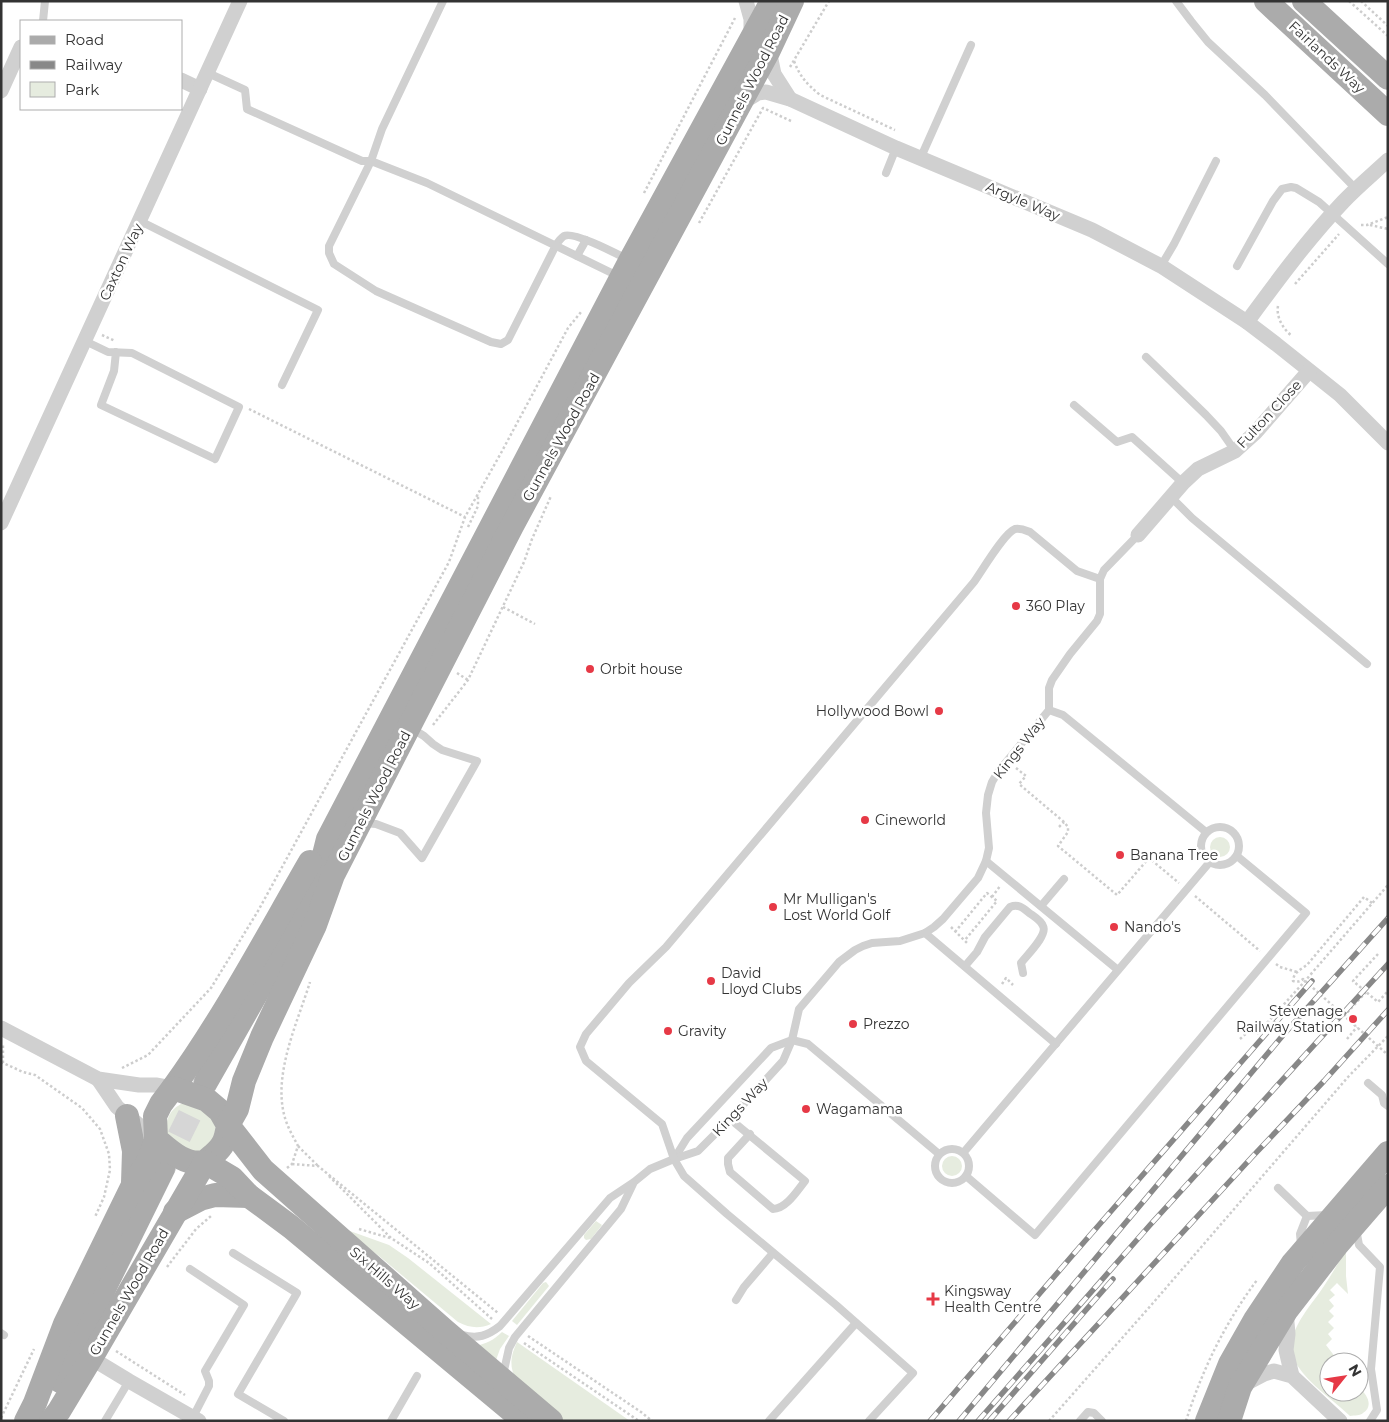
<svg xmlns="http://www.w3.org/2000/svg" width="1389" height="1422" font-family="Montserrat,sans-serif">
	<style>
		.green { fill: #e6ecdf }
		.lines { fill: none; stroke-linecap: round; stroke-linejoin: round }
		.primary-tunnel { stroke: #d6d6d6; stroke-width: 24; stroke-dasharray: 24 12; stroke-linecap: butt }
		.path { stroke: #cdcdcd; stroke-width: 2.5; stroke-dasharray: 2.5 2.5; stroke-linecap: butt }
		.lane { stroke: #d0d0d0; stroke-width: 8 }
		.street { stroke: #d0d0d0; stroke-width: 15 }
		.primary { stroke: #ababab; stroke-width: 24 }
		.rail-casing { stroke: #888; stroke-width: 5.5 }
		.rail { stroke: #fff; stroke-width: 4; stroke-dasharray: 11; stroke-linecap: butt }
		.poi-dot { fill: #e63946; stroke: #fff; stroke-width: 2 }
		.labels { text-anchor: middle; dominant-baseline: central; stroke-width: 5; stroke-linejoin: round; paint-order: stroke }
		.street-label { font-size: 14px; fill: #333; stroke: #fff }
		.poi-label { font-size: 14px; fill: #333; stroke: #fff; text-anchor: start }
	</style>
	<rect width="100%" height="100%" fill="#fff"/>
	<g class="green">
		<circle cx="1220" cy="847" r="10"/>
		<path d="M 183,1103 L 197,1103 L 216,1123 C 216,1134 211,1148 200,1151 C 196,1153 191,1153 187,1153 L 165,1133 C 167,1118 169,1110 183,1103 Z"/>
		<circle cx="952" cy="1166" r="10"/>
		<polygon points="596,1221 602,1225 591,1239 586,1240 584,1238 584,1235"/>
		<path d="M 336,1226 L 389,1245 L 408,1258 L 491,1324 C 479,1329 470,1328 458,1322 L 379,1256 Z"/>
		<path d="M 1346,1249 L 1346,1276 L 1348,1294 L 1337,1283 L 1330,1290 L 1335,1295 L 1329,1300 L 1334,1306 L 1329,1311 L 1334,1316 L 1328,1322 L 1334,1328 L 1328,1334 L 1332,1339 L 1326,1345 L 1339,1362 L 1329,1362 L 1329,1392 L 1359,1392 L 1359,1388 C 1367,1394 1374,1406 1363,1413 C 1360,1416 1355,1415 1350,1416 C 1333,1400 1310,1385 1297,1365 C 1279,1337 1310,1308 1324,1286 C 1332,1274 1339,1262 1346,1249 Z"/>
		<polygon points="546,1282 549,1286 517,1325 512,1321 543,1283"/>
		<path d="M 502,1332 L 509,1336 L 500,1349 L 495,1363 L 475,1346 C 486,1344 494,1340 502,1332 Z"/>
		<path d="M 517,1342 L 630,1421 L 564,1421 L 517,1382 C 509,1367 510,1357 517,1342 Z"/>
	</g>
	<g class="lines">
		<polyline class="primary-tunnel" points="163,1169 206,1082"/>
		<g class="path">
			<polyline points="1349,1 1388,36"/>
			<polyline points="1361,1 1388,26"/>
			<path d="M 794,61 C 800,77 807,84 820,95 L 895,130"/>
			<polyline points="790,67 829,1"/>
			<polyline points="644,193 735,18"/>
			<polyline points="699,223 763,108 791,121"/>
			<polyline points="1361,225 1367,225 1388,217"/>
			<polyline points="1370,225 1388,229"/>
			<polyline points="1295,284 1339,234"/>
			<path d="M 1278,306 C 1276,317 1283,329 1292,336"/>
			<polyline points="102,335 115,341"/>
			<polyline points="249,409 465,517"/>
			<polyline points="468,527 478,506 478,494"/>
			<polyline points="503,607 535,624"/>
			<polyline points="457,673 468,680"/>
			<polyline points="433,725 468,680 524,562 532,539 551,496"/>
			<polyline points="1016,768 1026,776 1019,784 1064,822 1068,827 1068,832 1058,846 1117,895 1149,858 1179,883"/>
			<polyline points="1059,827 1064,822"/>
			<polyline points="1195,896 1260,951"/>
			<polyline points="992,897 1000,886"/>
			<path d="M 1372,903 L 1364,897 L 1307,965 C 1301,969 1293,973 1293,981 C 1297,982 1300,982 1303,979 L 1388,1055"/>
			<polyline points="951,927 968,944"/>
			<polyline points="955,932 987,893 997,901 965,940"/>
			<polyline points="1378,954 1353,981 1378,1002 1388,991"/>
			<polyline points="1276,964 1280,967 1297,972"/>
			<polyline points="1002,984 1006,978 1013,985"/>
			<polyline points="1324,1016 1334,1007"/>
			<polyline points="1344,1016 1366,992"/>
			<polyline points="1257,1034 1305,981 1388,885"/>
			<polyline points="1240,1039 1259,1022 1264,1027"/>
			<polyline points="1347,1039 1357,1027"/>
			<polyline points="1,1062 23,1072 35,1075 82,1108 100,1129 109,1154 110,1170 104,1197 95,1217"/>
			<polyline points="3,1063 3,1044"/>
			<polyline points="122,1068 148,1055 211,988 258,911 449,562 465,517 501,453 568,328 581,312"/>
			<polyline points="298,1146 318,1166"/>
			<polyline points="292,1164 318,1166 498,1313"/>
			<path d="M 287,1168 L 292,1164 L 298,1146 C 294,1138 289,1130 286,1121 C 271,1078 297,1024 310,982"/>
			<polyline points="329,1176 391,1238 429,1263 492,1319"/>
			<polyline points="359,1229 390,1238"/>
			<polyline points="167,1267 196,1229 211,1216"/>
			<polyline points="528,1336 641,1412 652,1421"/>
			<polyline points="524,1343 639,1421"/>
			<polyline points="116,1351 185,1395"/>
			<polyline points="1,1418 34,1349"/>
			<polyline points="1049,1421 1153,1303 1348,1077 1388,1036"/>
			<path d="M 1186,1421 C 1202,1370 1225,1323 1257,1280"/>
		</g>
		<g class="lane">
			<path d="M 443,1 L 382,129 L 371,161 L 329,246 L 329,253 L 334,264 L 376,291 L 491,342 L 501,344 L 508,340 L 556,245 C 558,242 561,238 564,236 C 573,231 617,254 627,259"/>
			<polyline points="1176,1 1191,21 1208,42 1265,95 1356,189"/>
			<polyline points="43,21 45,1"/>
			<polyline points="208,73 245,90 247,109 362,161 371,161 427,183 620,277"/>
			<polyline points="921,157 971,45"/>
			<polyline points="886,173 896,148"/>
			<polyline points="140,221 318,310 282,385"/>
			<polyline points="577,256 586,240"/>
			<polyline points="1161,266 1174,244 1216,161"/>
			<polyline points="1237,266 1273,201 1282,189 1291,187 1296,188 1319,202 1388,264"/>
			<polyline points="85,341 108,352 132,353 239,407 215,459 101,405 114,371 116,352"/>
			<polyline points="1146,357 1206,415 1221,431 1235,451"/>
			<polyline points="1074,405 1117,442 1132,437 1183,483"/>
			<polyline points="1171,497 1192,518 1367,664"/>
			<polyline points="1049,710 1063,715 1206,832"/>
			<polyline points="363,823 376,824 400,833 422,858 477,761 442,750 433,744 424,736 411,728"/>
			<circle cx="1220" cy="846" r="19"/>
			<polyline points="986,861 1118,970"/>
			<polyline points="1041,906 1064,879"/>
			<polyline points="925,933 1056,1044"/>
			<path d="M 965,966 L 977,952 L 985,937 L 1010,907 C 1018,904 1022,907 1028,912 C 1033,916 1041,920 1043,926 C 1048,935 1027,955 1021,963 L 1023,973"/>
			<polyline points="792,1040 808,1044 939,1154"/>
			<polyline points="1368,1083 1382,1095 1384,1103 1388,1106"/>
			<path d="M 730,1119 L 805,1181 C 797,1191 786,1209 773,1209 L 730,1172 L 728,1164 L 728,1158 L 750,1134"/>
			<circle cx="952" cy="1166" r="17"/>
			<polyline points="964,1152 1209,863"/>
			<polyline points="674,1159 687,1138 771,1048 792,1040"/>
			<polyline points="966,1176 1035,1235 1306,913 1237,856"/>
			<polyline points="1278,1188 1307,1216 1327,1215"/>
			<polyline points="1356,1229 1359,1245 1380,1267 1371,1369 1377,1410 1370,1421"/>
			<polyline points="1301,1245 1300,1234 1307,1216"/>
			<polyline points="233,1253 297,1293 238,1394 284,1421"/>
			<polyline points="190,1269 244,1305 205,1371 209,1381 209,1386 193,1417"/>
			<polyline points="736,1300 744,1287 773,1253"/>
			<polyline points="1,1333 4,1335"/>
			<path d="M 462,1335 C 478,1339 487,1336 500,1326 L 610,1198 L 634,1182 L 650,1169 L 674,1159 L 698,1151 L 730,1119 L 783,1061 L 792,1040 L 799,1009 L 839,962 L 855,950 L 863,946 L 872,943 L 900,941 L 925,933 L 934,927 L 943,919 L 978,878 L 986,861 L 989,848 L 986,813 L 988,795 L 992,782 L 998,772 L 1049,710 L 1049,688 L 1052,680 L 1070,654 L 1097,621 L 1100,614 L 1100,579 L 1104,570 L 1138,535"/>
			<polyline points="503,1375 509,1348 515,1337 621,1209 633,1184"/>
			<polyline points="105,1421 129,1381"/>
			<polyline points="391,1421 417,1376"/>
			<polyline points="769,1421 856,1323"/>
			<path d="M 869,1421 L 913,1373 L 836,1305 L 727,1214 L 684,1176 L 674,1159 L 662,1124 L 586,1061 L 580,1047 L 586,1034 L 629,983 L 666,947 L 974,582 C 982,571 1004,533 1015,529 C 1021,528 1025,530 1030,532 L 1077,571 L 1100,579"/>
			<polyline points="1080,1421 1088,1412 1094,1413 1102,1421"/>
		</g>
		<g class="street">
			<polyline points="746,1 751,19 751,35"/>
			<polyline points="769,50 774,74 790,99"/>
			<polyline points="181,80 200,89"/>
			<polyline points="1,91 21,47"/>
			<polyline points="743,102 758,93 766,92 790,99 896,148 1092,230 1161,266 1247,322 1276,344 1340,395 1388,443"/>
			<path d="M 1247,322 C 1277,281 1308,239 1343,202 C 1357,187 1373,174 1388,160"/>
			<polyline points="1,523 240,1"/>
			<polyline points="1138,535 1183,483 1198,469 1235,451 1255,433 1309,371"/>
			<polyline points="1,1028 98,1079 139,1085 157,1085 173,1088"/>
			<polyline points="98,1079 117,1107 156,1139"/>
			<polyline points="1286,1311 1288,1334 1286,1350 1292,1376"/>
			<polyline points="91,1358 129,1381 199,1421"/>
			<polyline points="1243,1385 1264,1374 1274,1371 1292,1376 1340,1421"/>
		</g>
		<g class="primary">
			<polyline points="1266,1 1388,114"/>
			<polyline points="1304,1 1388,78"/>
			<polyline points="206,1082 304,910 322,863 328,839 630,261 772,1"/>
			<path d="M 173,1088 C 225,1016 266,938 310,862"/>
			<polyline points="127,1116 134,1151 133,1183"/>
			<polyline points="175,1212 200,1199 215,1195 249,1196"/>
			<polyline points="60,1381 63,1372 163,1169"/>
			<path d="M 26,1421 L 35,1403 L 65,1324 L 133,1185 L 149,1160 L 156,1139 L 155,1116 L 161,1104 L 173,1088 L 207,1100 L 220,1111 L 228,1125 C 226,1139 224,1146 213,1155 C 210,1157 207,1161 204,1162 C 185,1166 169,1150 156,1139"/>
			<polyline points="51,1421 59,1411 91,1358 205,1162 232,1178 249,1196 291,1227 524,1421"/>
			<polyline points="551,1421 445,1331 263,1170 228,1125 237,1109 244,1081 262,1037 315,925 333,875 512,526 769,50 792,1"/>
			<polyline points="1207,1421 1230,1364 1255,1320 1293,1263 1388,1153"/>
			<polyline points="1229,1421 1240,1387 1286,1311 1337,1245 1388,1186"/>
		</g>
		<g class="rail-casing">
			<g id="rail">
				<polyline points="930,1421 1071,1257 1312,981"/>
				<polyline points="959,1421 1284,1034 1388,918"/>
				<polyline points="978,1421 1150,1225 1388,964"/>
				<polyline points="989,1421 1113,1279"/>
				<polyline points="1009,1421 1253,1156 1324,1081 1388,1010"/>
			</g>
		</g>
		<use href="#rail" class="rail"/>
	</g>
	<g class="poi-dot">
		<circle cx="1016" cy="606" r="5"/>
		<circle cx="590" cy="669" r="5"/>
		<circle cx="939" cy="711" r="5"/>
		<circle cx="865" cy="820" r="5"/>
		<circle cx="1120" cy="855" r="5"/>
		<circle cx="773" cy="907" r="5"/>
		<circle cx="1114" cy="927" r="5"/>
		<circle cx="711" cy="981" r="5"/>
		<circle cx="1353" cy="1019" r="5"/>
		<circle cx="853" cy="1024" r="5"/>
		<circle cx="668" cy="1031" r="5"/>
		<circle cx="806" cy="1109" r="5"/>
		<path d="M930.5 1291.5h5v5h5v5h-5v5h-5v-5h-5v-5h5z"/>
	</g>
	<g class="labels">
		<g class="street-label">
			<text transform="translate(1327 57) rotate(43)">Fairlands Way</text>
			<text transform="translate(752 80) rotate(-63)">Gunnels Wood Road</text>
			<text transform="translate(1023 201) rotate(23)">Argyle Way</text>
			<text transform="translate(121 262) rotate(-65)">Caxton Way</text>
			<text transform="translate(1269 414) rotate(-47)">Fulton Close</text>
			<text transform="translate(561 437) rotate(-61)">Gunnels Wood Road</text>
			<text transform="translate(1019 748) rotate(-52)">Kings Way</text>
			<text transform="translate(374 796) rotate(-63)">Gunnels Wood Road</text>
			<text transform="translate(740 1107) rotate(-47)">Kings Way</text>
			<text transform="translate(385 1278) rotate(41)">Six Hills Way</text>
			<text transform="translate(129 1292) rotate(-60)">Gunnels Wood Road</text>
		</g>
		<g class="poi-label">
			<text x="1026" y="606">360 Play</text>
			<text x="600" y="669">Orbit house</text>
			<text x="929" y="711" text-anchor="end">Hollywood Bowl</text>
			<text x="875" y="820">Cineworld</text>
			<text x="1130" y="855">Banana Tree</text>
			<text x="783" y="899">Mr Mulligan's<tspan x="783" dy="16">Lost World Golf</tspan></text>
			<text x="1124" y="927">Nando's</text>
			<text x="721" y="973">David<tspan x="721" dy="16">Lloyd Clubs</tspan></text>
			<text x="1343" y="1011" text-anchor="end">Stevenage<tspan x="1343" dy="16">Railway Station</tspan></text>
			<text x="863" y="1024">Prezzo</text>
			<text x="678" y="1031">Gravity</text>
			<text x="816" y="1109">Wagamama</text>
			<text x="944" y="1291">Kingsway<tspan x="944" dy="16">Health Centre</tspan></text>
		</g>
	</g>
	<rect width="1389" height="1422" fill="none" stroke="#333333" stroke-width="5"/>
	<rect x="20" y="20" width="162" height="90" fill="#ffffff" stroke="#adadad"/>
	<rect x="30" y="36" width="25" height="8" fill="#ababab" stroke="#adadad"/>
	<text x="65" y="45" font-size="15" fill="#333333">Road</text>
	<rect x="30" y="61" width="25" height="8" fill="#888888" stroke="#adadad"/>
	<text x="65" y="70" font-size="15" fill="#333333">Railway</text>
	<rect x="30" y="82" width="25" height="15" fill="#e6ecdf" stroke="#adadad"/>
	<text x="65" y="95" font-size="15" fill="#333333">Park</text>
	<g transform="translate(1344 1377) rotate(60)"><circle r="24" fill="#ffffff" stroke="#adadad"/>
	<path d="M0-4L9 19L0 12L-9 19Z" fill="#e63946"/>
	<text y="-8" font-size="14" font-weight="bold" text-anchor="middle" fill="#333333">N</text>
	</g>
</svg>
